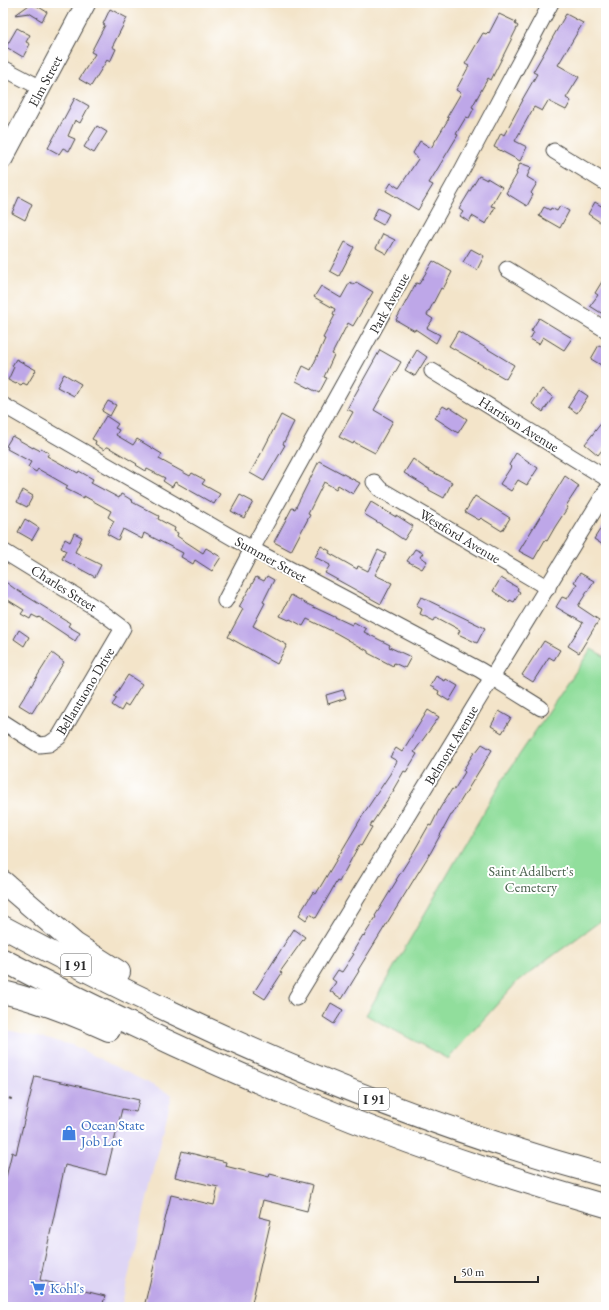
<svg xmlns="http://www.w3.org/2000/svg" width="609" height="1310" font-family="'EB Garamond',serif">
	<style>
		.built { fill: #ded5f5 }
		.green { fill: #91de9c; stroke: #5e8464 }
		.building { fill: #bea7e8 }
		.lines { fill: none; stroke-linecap: round; stroke-linejoin: round }
		.minor-casing { stroke: #494743; stroke-width: 17 }
		.major-casing { stroke: #494743; stroke-width: 21 }
		.highway-casing { stroke: #494743; stroke-width: 24 }
		.path { stroke: #494743; stroke-width: 2; stroke-dasharray: 3 3; stroke-linecap: butt }
		.minor { stroke: #fff; stroke-width: 15 }
		.major { stroke: #fff; stroke-width: 19 }
		.highway { stroke: #fff; stroke-width: 22 }
		.labels { text-anchor: middle; dominant-baseline: central; stroke-width: 4; stroke-linejoin: round; paint-order: stroke }
		.shield { fill: #fff; stroke: #6b6b6b; stroke-width: 1 }
		.shield-label { font-size: 13px; font-weight: bold; fill: #2b2b2b }
		.street-label { font-size: 14px; fill: #2b2b2b; stroke: #fff }
		.park-label { font-size: 14px; fill: #4a614d; stroke: #fff }
		.shop-label { font-size: 14px; fill: #366cbe; stroke: #fff; text-anchor: start }
	</style>
	<rect width="100%" height="100%" fill="#fff"/>
	<filter id="ink" filterUnits="userSpaceOnUse"><feTurbulence type="fractalNoise" baseFrequency=".025" numOctaves="2"/><feDisplacementMap in="SourceGraphic" scale="8" xChannelSelector="R" yChannelSelector="G"/><feConvolveMatrix kernelMatrix="1 2 1 2 8 2 1 2 1" color-interpolation-filters="sRGB"/></filter>
	<filter id="wash" filterUnits="userSpaceOnUse"><feTurbulence type="fractalNoise" baseFrequency=".012" numOctaves="4" result="noise"/><feDisplacementMap in="SourceGraphic" scale="16" xChannelSelector="R" yChannelSelector="G"/><feGaussianBlur stdDeviation="0.9" result="paint"/><feColorMatrix in="noise" values="0 0 0 0 0 0 0 0 0 0 0 0 0 0 0 0 0 1.4 0 .05"/><feComposite in="paint" operator="in"/></filter>
	<g filter="url(#wash)">
		<rect width="100%" height="100%" fill="#f3e4c9"/>
		<polygon class="built" points="3,1029 72,1045 172,1095 121,1307 3,1307"/>
		<polygon class="green" points="591,649 606,657 606,917 517,982 448,1059 366,1015 503,779"/>
		<g id="blocks">
			<g class="building">
				<polygon points="32,3 47,12 42,21 29,13 15,15"/>
				<polygon points="110,9 127,18 112,47 116,49 110,62 107,60 91,86 79,79 95,54 91,52 105,25 103,24"/>
				<polygon points="499,14 516,22 515,24 518,26 491,80 488,78 472,107 474,108 469,118 466,117 456,134 458,135 429,183 433,185 418,210 386,191 391,183 399,188 418,159 413,153 420,141 431,148 449,118 447,117 461,93 456,90 469,66 465,64 483,33 486,34 488,32 489,33"/>
				<polygon points="566,14 583,23 558,65 579,77 566,98 571,101 566,110 548,101 542,111 534,107 515,141 527,147 520,161 494,147 501,133 504,135 523,100 522,100 537,74 533,72"/>
				<polygon points="17,28 30,35 26,42 30,44 23,57 6,47"/>
				<polygon points="75,98 89,106 80,123 75,120 68,136 75,139 69,151 63,148 59,154 48,148"/>
				<polygon points="97,126 107,132 94,153 84,147"/>
				<polygon points="520,163 531,167 527,177 537,183 531,193 533,195 527,206 506,193 517,174 516,173"/>
				<polygon points="479,176 487,180 487,178 502,187 491,206 495,207 486,224 472,216 469,222 460,216 463,212 459,209"/>
				<polygon points="19,197 32,204 25,220 12,213"/>
				<polygon points="595,202 606,209 606,213 600,222 588,214"/>
				<polygon points="560,206 569,211 560,228 539,216 544,207 550,210 551,208 557,211"/>
				<polygon points="378,208 389,214 383,225 372,219"/>
				<polygon points="383,234 395,240 387,254 376,248"/>
				<polygon points="345,242 354,247 339,276 330,271"/>
				<polygon points="471,249 484,256 477,270 463,262"/>
				<polygon points="433,261 452,272 443,289 441,288 427,315 433,319 427,328 440,335 436,343 415,329 415,331 396,320 416,283 419,284"/>
				<polygon points="606,275 606,316 590,306 598,295 595,293"/>
				<polygon points="350,282 354,285 356,282 373,292 353,326 348,323 332,354 334,355 324,377 327,378 319,393 296,381 303,366 311,370 325,339 323,338 335,315 333,314 335,309 314,297 321,286 341,298"/>
				<polygon points="539,318 572,338 564,350 543,337 539,344 530,339 534,332 531,331"/>
				<polygon points="458,331 514,365 506,379 449,346"/>
				<polygon points="599,345 606,349 606,368 591,359"/>
				<polygon points="380,350 401,362 374,410 393,421 375,453 354,442 353,444 339,437 353,412 347,409"/>
				<polygon points="417,350 427,357 415,376 405,370"/>
				<polygon points="16,359 36,370 27,385 23,383 21,385 17,383 16,384 8,380 14,367 12,366"/>
				<polygon points="64,374 81,384 74,396 57,387"/>
				<polygon points="542,389 553,397 543,412 532,404"/>
				<polygon points="579,390 588,396 577,413 568,407"/>
				<polygon points="108,401 116,405 110,416 102,411"/>
				<polygon points="443,406 448,409 449,407 467,419 458,433 435,418"/>
				<polygon points="281,415 294,422 283,444 285,445 264,481 250,473 263,450"/>
				<polygon points="106,416 118,424 115,428 119,430 116,435 133,445 137,439 162,454 159,459 190,476 192,473 205,480 202,484 220,494 214,504 175,482 172,487 163,481 165,478 147,469 146,471 136,465 137,464 108,447 106,447 104,450 95,444 96,441 92,439"/>
				<polygon points="606,417 606,445 598,455 585,444"/>
				<polygon points="12,436 33,448 33,447 39,450 41,448 49,453 47,456 78,473 79,471 93,479 91,483 119,498 121,494 125,496 133,501 132,502 159,516 158,519 175,528 174,531 178,533 177,536 203,553 206,548 221,557 212,571 195,560 193,564 181,557 183,553 144,533 142,539 123,529 118,540 107,534 114,521 108,517 111,511 84,496 84,498 66,489 68,486 38,469 36,472 28,467 31,462 7,449 8,447 6,446"/>
				<polygon points="516,453 538,468 527,485 518,480 511,491 500,484 511,467 509,465"/>
				<polygon points="413,459 425,468 452,482 444,498 429,490 429,488 404,473"/>
				<polygon points="319,461 360,483 353,494 338,485 336,489 324,482 308,514 310,515 291,551 274,542 292,508 295,509"/>
				<polygon points="565,476 579,486 566,506 568,507 555,527 547,541 545,540 534,559 519,551"/>
				<polygon points="23,490 33,496 27,507 17,502"/>
				<polygon points="240,495 253,502 244,518 231,511"/>
				<polygon points="475,496 510,518 502,531 481,518 479,520 465,512"/>
				<polygon points="371,502 396,517 396,515 413,526 404,540 392,532 392,531 364,514"/>
				<polygon points="25,519 39,528 32,540 18,532"/>
				<polygon points="606,520 606,547 594,539"/>
				<polygon points="74,533 82,537 75,552 101,565 95,577 62,559 66,551 61,548 65,539 70,542"/>
				<polygon points="321,546 330,551 329,553 357,569 358,566 368,571 378,550 386,554 375,575 392,583 381,604 325,573 330,565 315,557"/>
				<polygon points="415,549 423,553 420,557 427,561 422,569 407,561"/>
				<polygon points="580,573 594,581 578,606 599,620 579,653 568,646 583,623 556,607 562,597 567,599 577,584 574,582"/>
				<polygon points="267,576 274,580 263,602 265,603 253,626 287,645 277,664 228,637 243,609 239,607 256,577 264,581"/>
				<polygon points="501,578 518,588 517,590 520,592 514,602 510,600 509,602 493,591"/>
				<polygon points="3,580 15,589 70,623 68,626 80,633 75,641 39,617 38,618 32,615 30,619 21,614 24,610 3,597"/>
				<polygon points="291,595 307,604 352,625 354,622 366,629 364,632 390,645 389,647 411,657 405,668 394,663 393,666 368,653 368,651 336,633 307,619 303,626 290,619 289,620 280,616"/>
				<polygon points="421,597 485,628 477,643 458,634 460,630 436,617 434,621 420,614 422,609 416,606"/>
				<polygon points="19,630 29,637 24,646 14,639"/>
				<polygon points="544,641 560,650 554,660 549,657 533,682 522,675"/>
				<polygon points="52,653 64,662 32,713 19,705"/>
				<polygon points="128,675 142,684 128,706 125,704 121,711 112,705 117,698 114,697"/>
				<polygon points="436,676 445,681 446,679 458,686 449,701 438,694 439,691 430,686"/>
				<polygon points="343,690 346,698 328,704 326,695"/>
				<polygon points="428,710 439,717 414,752 417,754 406,772 404,771 393,790 394,790 370,826 372,827 361,846 359,845 339,882 337,881 316,918 310,914 306,920 299,915 313,892 316,894 366,810 390,774 397,761 390,757 396,748 402,752"/>
				<polygon points="499,711 511,718 502,733 491,726"/>
				<polygon points="482,744 492,750 452,815 451,815 431,852 358,970 359,971 342,999 330,991 336,982 332,979 338,970 342,972 354,954 352,953 363,935 364,936 376,917 375,916 397,880 396,880 413,853 429,825 431,826 440,808 452,789 454,790 465,772 463,770 475,751 476,752"/>
				<polygon points="294,929 305,937 280,972 282,973 265,999 254,992"/>
				<polygon points="331,1003 343,1010 334,1024 323,1017"/>
				<polygon points="35,1076 139,1100 136,1112 122,1109 106,1175 65,1165 40,1280 105,1296 102,1307 3,1307 3,1190 12,1152 16,1154"/>
				<polygon points="182,1151 226,1162 225,1166 269,1177 270,1174 313,1185 307,1211 263,1200 259,1217 271,1220 251,1307 144,1307 171,1195 214,1205 218,1187 175,1177"/>
			</g>
		</g>
	</g>
	<g filter="url(#ink)">
		<use href="#blocks" fill-opacity="0" stroke="#494743" stroke-width="1"/>
		<g class="lines">
			<g class="minor-casing">
				<g id="minor">
					<polyline points="3,68 41,88"/>
					<polyline points="554,151 606,183"/>
					<polyline points="507,269 606,330"/>
					<polyline points="432,371 606,478"/>
					<polyline points="3,405 252,549 480,670 541,708"/>
					<polyline points="374,482 380,489 548,588"/>
					<polyline points="3,551 99,610 123,628 59,737 49,744 39,745 3,722"/>
					<polyline points="225,601 252,549 462,170 551,3"/>
					<polyline points="296,998 606,491"/>
				</g>
			</g>
			<g class="major-casing">
				<polyline id="major" points="3,159 86,3"/>
			</g>
			<g class="highway-casing">
				<g id="highway">
					<polyline points="3,882 75,944 119,972"/>
					<path d="M 3,927 C 59,957 115,986 173,1013 C 312,1079 457,1135 606,1176"/>
					<path d="M 3,960 C 198,1062 394,1146 606,1206"/>
					<path d="M 3,992 C 40,1001 74,1014 109,1030"/>
				</g>
			</g>
			<g class="path">
				<polyline points="3,1097 12,1099"/>
				<polyline points="3,1131 4,1131"/>
			</g>
			<use href="#minor" class="minor"/>
			<use href="#major" class="major"/>
			<use href="#highway" class="highway"/>
		</g>
	</g>
	<defs>
		<g id="shop-bare" transform="scale(1.2)"><path d="M-5-2.5h2.3a2.7 3.5 0 0 1 5.4 0H5L5.5 6h-11ZM-1.5-2.5h3a1.5 2.3 0 0 0-3 0Z" fill="#3f7fe0" stroke="#fff" stroke-width="2.5" paint-order="stroke"/></g>
		<g id="supermarket-bare" transform="scale(1.2)"><path d="M-6-5.5h2.5l.6 2H6L4.5 2H-2.5L-4.4-4H-6ZM-1.5 3.2a1.3 1.3 0 1 0 .1 0ZM3 3.2a1.3 1.3 0 1 0 .1 0Z" fill="#3f7fe0" stroke="#fff" stroke-width="2.5" paint-order="stroke"/></g>
	</defs>
	<g fill-rule="evenodd">
		<use href="#shop-bare" x="69" y="1133"/>
		<use href="#supermarket-bare" x="38" y="1288"/>
	</g>
	<g class="labels">
		<g class="shield">
			<rect x="61" y="954" width="30" height="22" rx="3"/>
			<rect x="359" y="1088" width="30" height="22" rx="3"/>
		</g>
		<g class="shield-label">
			<text x="76" y="965">I 91</text>
			<text x="374" y="1099">I 91</text>
		</g>
		<g class="street-label">
			<text transform="translate(45 81) rotate(-62)">Elm Street</text>
			<text transform="translate(389 303) rotate(-61)">Park Avenue</text>
			<text transform="translate(519 424) rotate(32)">Harrison Avenue</text>
			<text transform="translate(460 536) rotate(31)">Westford Avenue</text>
			<text transform="translate(271 559) rotate(29)">Summer Street</text>
			<text transform="translate(64 588) rotate(32)">Charles Street</text>
			<text transform="translate(85 691) rotate(-59)">Bellantuono Drive</text>
			<text transform="translate(451 745) rotate(-59)">Belmont Avenue</text>
		</g>
		<g class="park-label">
			<text x="531" y="871">Saint Adalbert's<tspan x="531" dy="16">Cemetery</tspan></text>
		</g>
		<g class="shop-label">
			<text x="81" y="1125">Ocean State<tspan x="81" dy="16">Job Lot</tspan></text>
			<text x="50" y="1288">Kohl's</text>
		</g>
	</g>
	<rect width="609" height="1310" fill="none" stroke="#fff" stroke-width="16"/>
	<path d="M455 1276v6h83v-6" fill="none" stroke="#2b2b2b" stroke-width="2"/>
	<text x="461" y="1276" font-size="12" fill="#2b2b2b" stroke="#ffffff" stroke-width="3" paint-order="stroke">50 m</text>
</svg>
